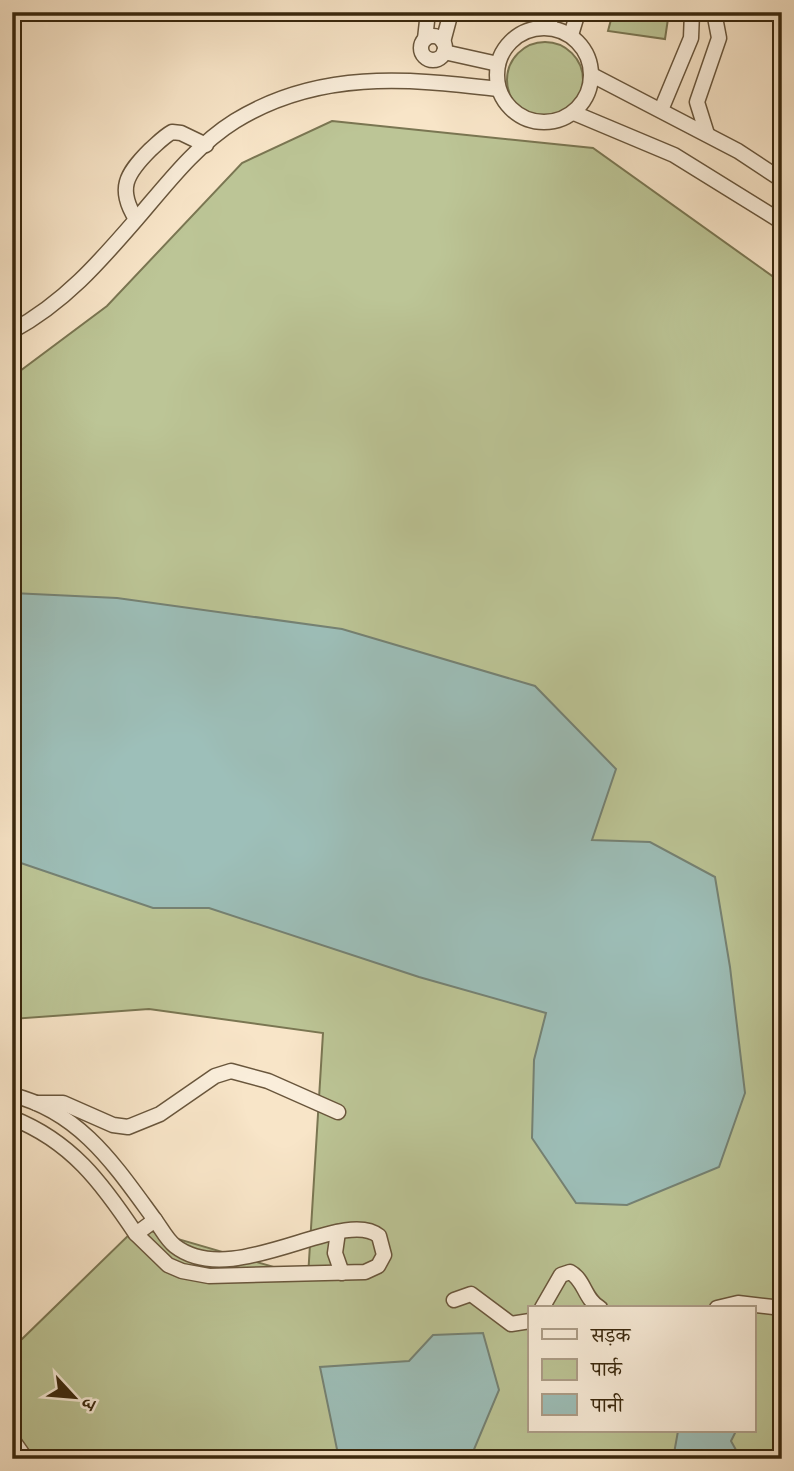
<svg xmlns="http://www.w3.org/2000/svg" width="794" height="1471" font-family="'IM FELL Great Primer','Noto Serif Devanagari',serif">
	<style>
		.green { fill: #bcc596; stroke: #7a7652; stroke-width: 2; fill-rule: evenodd }
		.water { fill: #9dbfb9; stroke: #758274; stroke-width: 2 }
		.lines { fill: none; stroke-linecap: round; stroke-linejoin: round }
		.street-casing { stroke: #69563c; stroke-width: 17 }
		.street { stroke: #faeedb; stroke-width: 14 }
	</style>
	<rect width="100%" height="100%" fill="#f8e5c8"/>
	<filter id="stains"><feTurbulence type="fractalNoise" baseFrequency=".00286" numOctaves="4"/><feColorMatrix values="0 0 0 0 .2 0 0 0 0 .09 0 0 0 0 .02 0 0 0 .5 -.17"/></filter>
	<radialGradient id="worn" r=".72"><stop offset=".6" stop-color="#630" stop-opacity="0"/><stop offset="1" stop-color="#630" stop-opacity=".3"/></radialGradient>
	<g class="green">
		<polygon points="613,12 669,12 665,39 608,31"/>
		<circle cx="545" cy="80" r="38"/>
		<path d="M 332,121 L 593,148 L 782,283 L 782,1459 L 12,1459 L 12,1342 L 22,1339 L 137,1227 L 308,1277 L 323,1033 L 149,1009 L 12,1019 L 12,377 L 107,306 L 242,163 ZM 530,1308 L 754,1308 L 754,1431 L 530,1431 Z"/>
	</g>
	<g class="water">
		<polygon points="12,593 117,598 342,629 535,686 616,769 592,840 650,842 715,877 730,967 745,1093 719,1167 627,1205 576,1203 532,1138 534,1060 546,1013 419,977 209,908 153,908 12,860"/>
		<polygon points="483,1333 499,1390 470,1459 339,1459 320,1367 409,1361 433,1335"/>
		<polygon points="678,1431 736,1431 731,1441 741,1459 673,1459"/>
	</g>
	<g class="lines">
		<g class="street-casing">
			<g id="street">
				<polyline points="549,27 552,12"/>
				<circle cx="544" cy="75" r="47"/>
				<polyline points="571,35 578,12"/>
				<circle cx="433" cy="48" r="12"/>
				<polyline points="425,39 428,12"/>
				<polyline points="443,42 451,12"/>
				<polyline points="444,52 498,64"/>
				<polyline points="592,75 738,151 782,180"/>
				<polyline points="661,110 691,38 692,12"/>
				<polyline points="574,113 674,155 782,222"/>
				<polyline points="707,134 697,102 719,38 714,12"/>
				<path d="M 136,219 C 117,189 126,174 150,150 C 157,144 163,137 172,132 L 181,133 L 206,145"/>
				<path d="M 12,331 C 66,302 102,259 141,214 C 169,181 198,144 235,121 C 318,70 406,78 498,89"/>
				<path d="M 12,1095 C 81,1112 116,1167 155,1220 L 136,1234 C 102,1183 71,1141 12,1118"/>
				<polyline points="36,1103 63,1103 113,1125 128,1127 160,1114 215,1076 231,1071 268,1081 338,1112"/>
				<polyline points="338,1232 335,1253 342,1273"/>
				<path d="M 136,1234 L 168,1265 L 182,1271 L 209,1276 L 365,1272 L 378,1266 L 384,1255 L 379,1236 C 343,1206 233,1291 175,1246 C 167,1240 161,1228 155,1220"/>
				<polyline points="454,1300 471,1294 511,1324 530,1321"/>
				<path d="M 542,1308 L 561,1275 L 570,1272 C 585,1280 584,1299 600,1308"/>
				<polyline points="717,1308 738,1303 782,1308"/>
				<polyline points="12,1439 26,1459"/>
			</g>
		</g>
		<use href="#street" class="street"/>
	</g>
	<rect width="794" height="1471" fill="none" stroke="#f8e5c8" stroke-width="42"/>
	<rect x="14" y="14" width="766" height="1443" fill="none" stroke="#39270d" stroke-width="3.5"/>
	<rect x="21" y="21" width="752" height="1429" fill="none" stroke="#39270d" stroke-width="2"/>
	<rect x="528" y="1306" width="228" height="126" fill="#faeedb" stroke="#ad9e89" stroke-width="2"/>
	<rect x="542" y="1329" width="35" height="10" fill="#faeedb" stroke="#ad9e89" stroke-width="2"/>
	<text x="591" y="1342" font-size="21" fill="#39270d">सड़क</text>
	<rect x="542" y="1359" width="35" height="21" fill="#bcc596" stroke="#ad9e89" stroke-width="2"/>
	<text x="591" y="1376" font-size="21" fill="#39270d">पार्क</text>
	<rect x="542" y="1394" width="35" height="21" fill="#9dbfb9" stroke="#ad9e89" stroke-width="2"/>
	<text x="591" y="1412" font-size="21" fill="#39270d">पानी</text>
	<g transform="translate(74 1397) rotate(116)" stroke="#faeedb" stroke-width="5" paint-order="stroke">
	<path d="M0-5L12 26L0 18L-12 26Z" fill="#39270d"/>
	<text y="-10" font-size="19" font-weight="bold" text-anchor="middle" fill="#39270d">उ</text>
	</g>
	<rect width="100%" height="100%" filter="url(#stains)"/>
	<rect width="100%" height="100%" fill="url(#worn)"/>
</svg>
